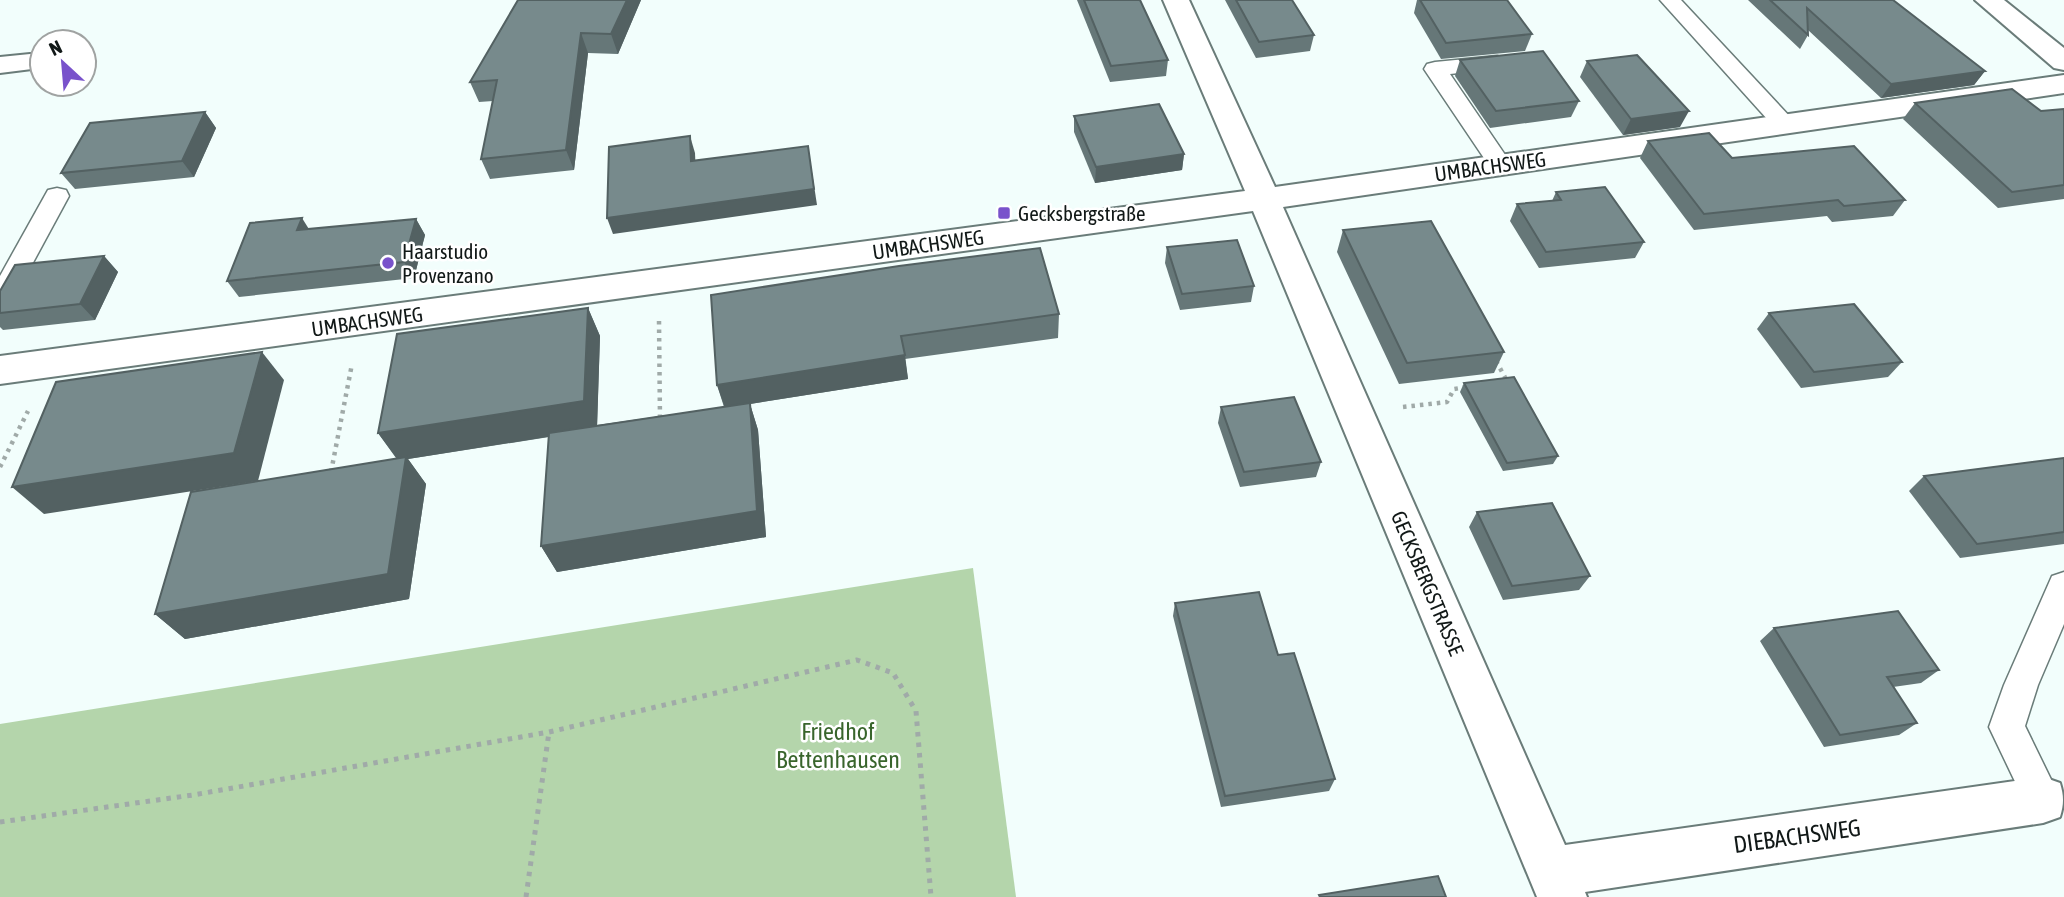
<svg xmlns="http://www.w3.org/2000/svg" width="2064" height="897" font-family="'Asap Condensed',sans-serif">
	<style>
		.green { fill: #b4d5ab }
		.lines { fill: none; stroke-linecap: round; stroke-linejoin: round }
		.service-casing { stroke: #6a7c79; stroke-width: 3 }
		.minor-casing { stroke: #6a7c79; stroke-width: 4 }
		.path-far1 { stroke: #a0aaa8; stroke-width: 4.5; stroke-dasharray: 3.5 5; stroke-linecap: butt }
		.path { stroke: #a0aaa8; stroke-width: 5; stroke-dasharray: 4.5 6; stroke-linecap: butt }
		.service { fill: #fff; fill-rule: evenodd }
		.minor { fill: #fff; fill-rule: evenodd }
		.wall { fill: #667778 }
		.shaded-wall { fill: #536162 }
		.building { fill: #778a8c; stroke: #536162; stroke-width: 2 }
		.poi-dot { fill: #7952cb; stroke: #fff; stroke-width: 2.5 }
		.labels { text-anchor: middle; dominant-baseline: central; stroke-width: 5; stroke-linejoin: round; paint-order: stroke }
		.street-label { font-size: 21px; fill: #111817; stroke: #fff }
		.poi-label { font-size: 21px; fill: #111817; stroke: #fff; text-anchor: start }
		.near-park-label { font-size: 24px; fill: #39652c; stroke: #fff }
		.near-street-label { font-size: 24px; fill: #111817; stroke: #fff }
	</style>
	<rect width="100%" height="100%" fill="#f2fefc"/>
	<polygon class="green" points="973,568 1016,897 0,897 0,724"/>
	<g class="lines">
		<g class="service-casing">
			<g id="service">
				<polygon points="1660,0 1681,0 1793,120 1797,125 1793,130 1777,130"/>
				<polygon points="1497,56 1505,58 1508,63 1505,68 1450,74 1512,165 1508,170 1500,173 1492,170 1424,69 1427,64 1435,62"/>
				<polygon points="57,188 66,190 69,196 9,307 0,309 0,276 48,190"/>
				<polygon points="2064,572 2064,624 2038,685 2025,726 2061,800 2056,813 2043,818 2030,813 1989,727 2004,685 2052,576"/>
			</g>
		</g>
		<g class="minor-casing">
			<g id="minor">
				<path d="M 1163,0 L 1189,0 L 1275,187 L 2064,75 L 2064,93 L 1283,207 L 1565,845 L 2043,777 L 2060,783 C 2064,796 2064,804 2060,817 L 2043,823 L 1585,892 L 1587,897 L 1537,897 L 1253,211 L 0,384 L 0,356 L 1245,191 Z"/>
				<polygon points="1975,0 2004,0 2064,48 2064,70 2054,68"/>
				<polygon points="30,54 40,56 40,68 0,73 0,57"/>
			</g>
		</g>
		<g class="path-far1">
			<polyline points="659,321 660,420"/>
			<polyline points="1496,361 1507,381"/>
			<polyline points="1403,407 1447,402 1454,389 1466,387"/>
			<polyline points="0,467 28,411"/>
			<polyline points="331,472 352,364"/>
		</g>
		<g class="path">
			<polyline points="0,822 193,795 549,732 857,660 893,673 916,711 931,897"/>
			<polyline points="526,897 549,732"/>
		</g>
		<use href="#service" class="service"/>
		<use href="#minor" class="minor"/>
	</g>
	<g class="wall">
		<polygon points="518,0 641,0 618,54 588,53 574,170 490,179 481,159 493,101 479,102 470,82"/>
		<polygon points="1077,0 1140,0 1168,60 1166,76 1110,82"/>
		<polygon points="1225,0 1292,0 1314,35 1310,51 1256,58"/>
		<polygon points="1417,0 1507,0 1532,34 1525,51 1441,59 1414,13"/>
		<polygon points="1748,0 1893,0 1985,71 1974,85 1881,98 1808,30 1808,35 1800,49"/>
		<polygon points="1460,60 1579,101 1571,117 1490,128 1455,76"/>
		<polygon points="1587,61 1680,127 1623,135 1580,77"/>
		<polygon points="1915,103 2041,111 2064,109 2064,199 1998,208 1903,119"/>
		<polygon points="205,112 216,128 194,177 75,189 61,173"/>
		<polygon points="1074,116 1184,154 1182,170 1095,183 1074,132"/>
		<polygon points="1648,141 1732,158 1905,200 1893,216 1832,222 1827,216 1694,230 1640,158"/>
		<polygon points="1556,192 1644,242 1635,258 1539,268 1510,221 1517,204 1552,201"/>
		<polygon points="416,219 425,235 414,278 239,297 227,281 309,229"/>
		<polygon points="1343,230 1504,352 1494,373 1399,384 1337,252"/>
		<polygon points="1167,247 1254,286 1251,302 1180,310 1165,263"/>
		<polygon points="104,256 118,272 95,320 3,330 0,327 0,291"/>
		<polygon points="711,295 1059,314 1058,338 905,359 908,379 750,404 758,430 766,537 557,572 541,546 549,437 408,459 426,484 409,599 185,639 155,614 396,458 378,433 588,308 600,336 597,425 724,407 717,385"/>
		<polygon points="1769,313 1902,362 1888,377 1801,388 1757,329"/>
		<polygon points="1464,383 1558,456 1553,464 1503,471 1460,392"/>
		<polygon points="1221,407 1321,462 1316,477 1240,487 1218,423"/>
		<polygon points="2064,458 2064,544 1960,558 1909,491 1924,476"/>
		<polygon points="1477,512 1590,576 1579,590 1503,600 1469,527"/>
		<polygon points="1175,603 1335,779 1329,791 1221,807 1173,616"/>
		<polygon points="1774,628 1939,670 1921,683 1893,687 1917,723 1899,735 1824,747 1760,641"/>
	</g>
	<g class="shaded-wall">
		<polygon points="627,0 641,0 618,54 611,34"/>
		<polygon points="581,33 588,53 574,170 566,150"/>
		<polygon points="1985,71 1974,85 1881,98 1891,84"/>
		<polygon points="1689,111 1680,127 1623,135 1631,119"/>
		<polygon points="205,112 216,128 194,177 182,161"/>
		<polygon points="690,136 695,153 696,177 691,161"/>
		<polygon points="808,146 817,205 613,234 607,218"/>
		<polygon points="1184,154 1182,170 1095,183 1096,167"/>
		<polygon points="302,218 312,234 297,230"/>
		<polygon points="416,219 425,235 414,278 404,262"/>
		<polygon points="104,256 118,272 95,320 80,304"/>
		<polygon points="588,308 600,336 597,429 408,459 426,484 409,599 185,639 155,614 398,460 378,433"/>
		<polygon points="262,352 284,380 258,481 44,514 12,487"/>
		<polygon points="905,355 908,379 750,404 758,430 766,537 557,572 541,546 725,408 717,385"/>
	</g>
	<g class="building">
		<polygon points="518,0 627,0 611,34 581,33 566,150 481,159 497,80 470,82"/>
		<polygon points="1084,0 1140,0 1168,60 1111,66"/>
		<polygon points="1236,0 1292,0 1314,35 1259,42"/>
		<polygon points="1420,0 1507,0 1532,34 1446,43"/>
		<polygon points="1770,0 1893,0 1985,71 1891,84 1807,8 1808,35"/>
		<polygon points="1543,51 1579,101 1496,111 1460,60"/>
		<polygon points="1637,55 1689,111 1631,119 1587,61"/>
		<polygon points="2012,89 2041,111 2064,109 2064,185 2012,192 1915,103"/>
		<polygon points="1159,104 1184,154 1096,167 1074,116"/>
		<polygon points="205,112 182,161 61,173 90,123"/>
		<polygon points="1709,133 1732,158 1854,146 1905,200 1844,206 1838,200 1704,214 1648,141"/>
		<polygon points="690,136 691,161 808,146 814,189 607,218 609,147"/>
		<polygon points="1605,187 1644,242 1546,252 1517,204 1561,200 1556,192"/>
		<polygon points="302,218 297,230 416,219 404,262 227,281 250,223"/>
		<polygon points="1431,221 1504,352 1407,363 1343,230"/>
		<polygon points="1237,240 1254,286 1182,294 1167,247"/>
		<polygon points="1040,248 1059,314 901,336 905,355 717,385 711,295 899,266"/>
		<polygon points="104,256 80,304 0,313 0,291 15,265"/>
		<polygon points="1854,304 1902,362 1814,372 1769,313"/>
		<polygon points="588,308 584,401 378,433 397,334"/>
		<polygon points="262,352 234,453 12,487 56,382"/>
		<polygon points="1514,377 1558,456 1507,463 1464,383"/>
		<polygon points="1294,397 1321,462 1244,472 1221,407"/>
		<polygon points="750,403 757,511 541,546 549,433"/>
		<polygon points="406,457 388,574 155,614 191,492"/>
		<polygon points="2064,458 2064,532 1977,544 1924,476"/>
		<polygon points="1552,503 1590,576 1512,586 1477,512"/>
		<polygon points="1259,592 1278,655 1294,653 1335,779 1225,796 1175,603"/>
		<polygon points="1898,611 1939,670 1887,677 1917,723 1840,735 1774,628"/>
		<polygon points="1438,876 1446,897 1320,897 1319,895"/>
	</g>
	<g class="poi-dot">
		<rect x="997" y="206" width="14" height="14" rx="3.5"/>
		<circle cx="388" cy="263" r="7"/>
	</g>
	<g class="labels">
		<g class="street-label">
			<text transform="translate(1490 166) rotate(-8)">UMBACHSWEG</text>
			<text transform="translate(928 244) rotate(-8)">UMBACHSWEG</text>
			<text transform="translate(367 321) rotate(-8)">UMBACHSWEG</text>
			<text transform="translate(1428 583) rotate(67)">GECKSBERGSTRASSE</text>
		</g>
		<g class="poi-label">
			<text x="1018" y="213">Gecksbergstraße</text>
			<text x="402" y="251">Haarstudio<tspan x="402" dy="24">Provenzano</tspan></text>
		</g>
		<g class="near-park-label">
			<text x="838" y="731">Friedhof<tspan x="838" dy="28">Bettenhausen</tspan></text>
		</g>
		<g class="near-street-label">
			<text transform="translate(1797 836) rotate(-8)">DIEBACHSWEG</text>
		</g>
	</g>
	<g transform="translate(63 63) rotate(334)"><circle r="33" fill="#ffffff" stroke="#a0a3a2" stroke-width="2"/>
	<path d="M0-5L12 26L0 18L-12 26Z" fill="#7952cb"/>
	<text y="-10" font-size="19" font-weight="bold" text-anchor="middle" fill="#111817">N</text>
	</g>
</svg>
